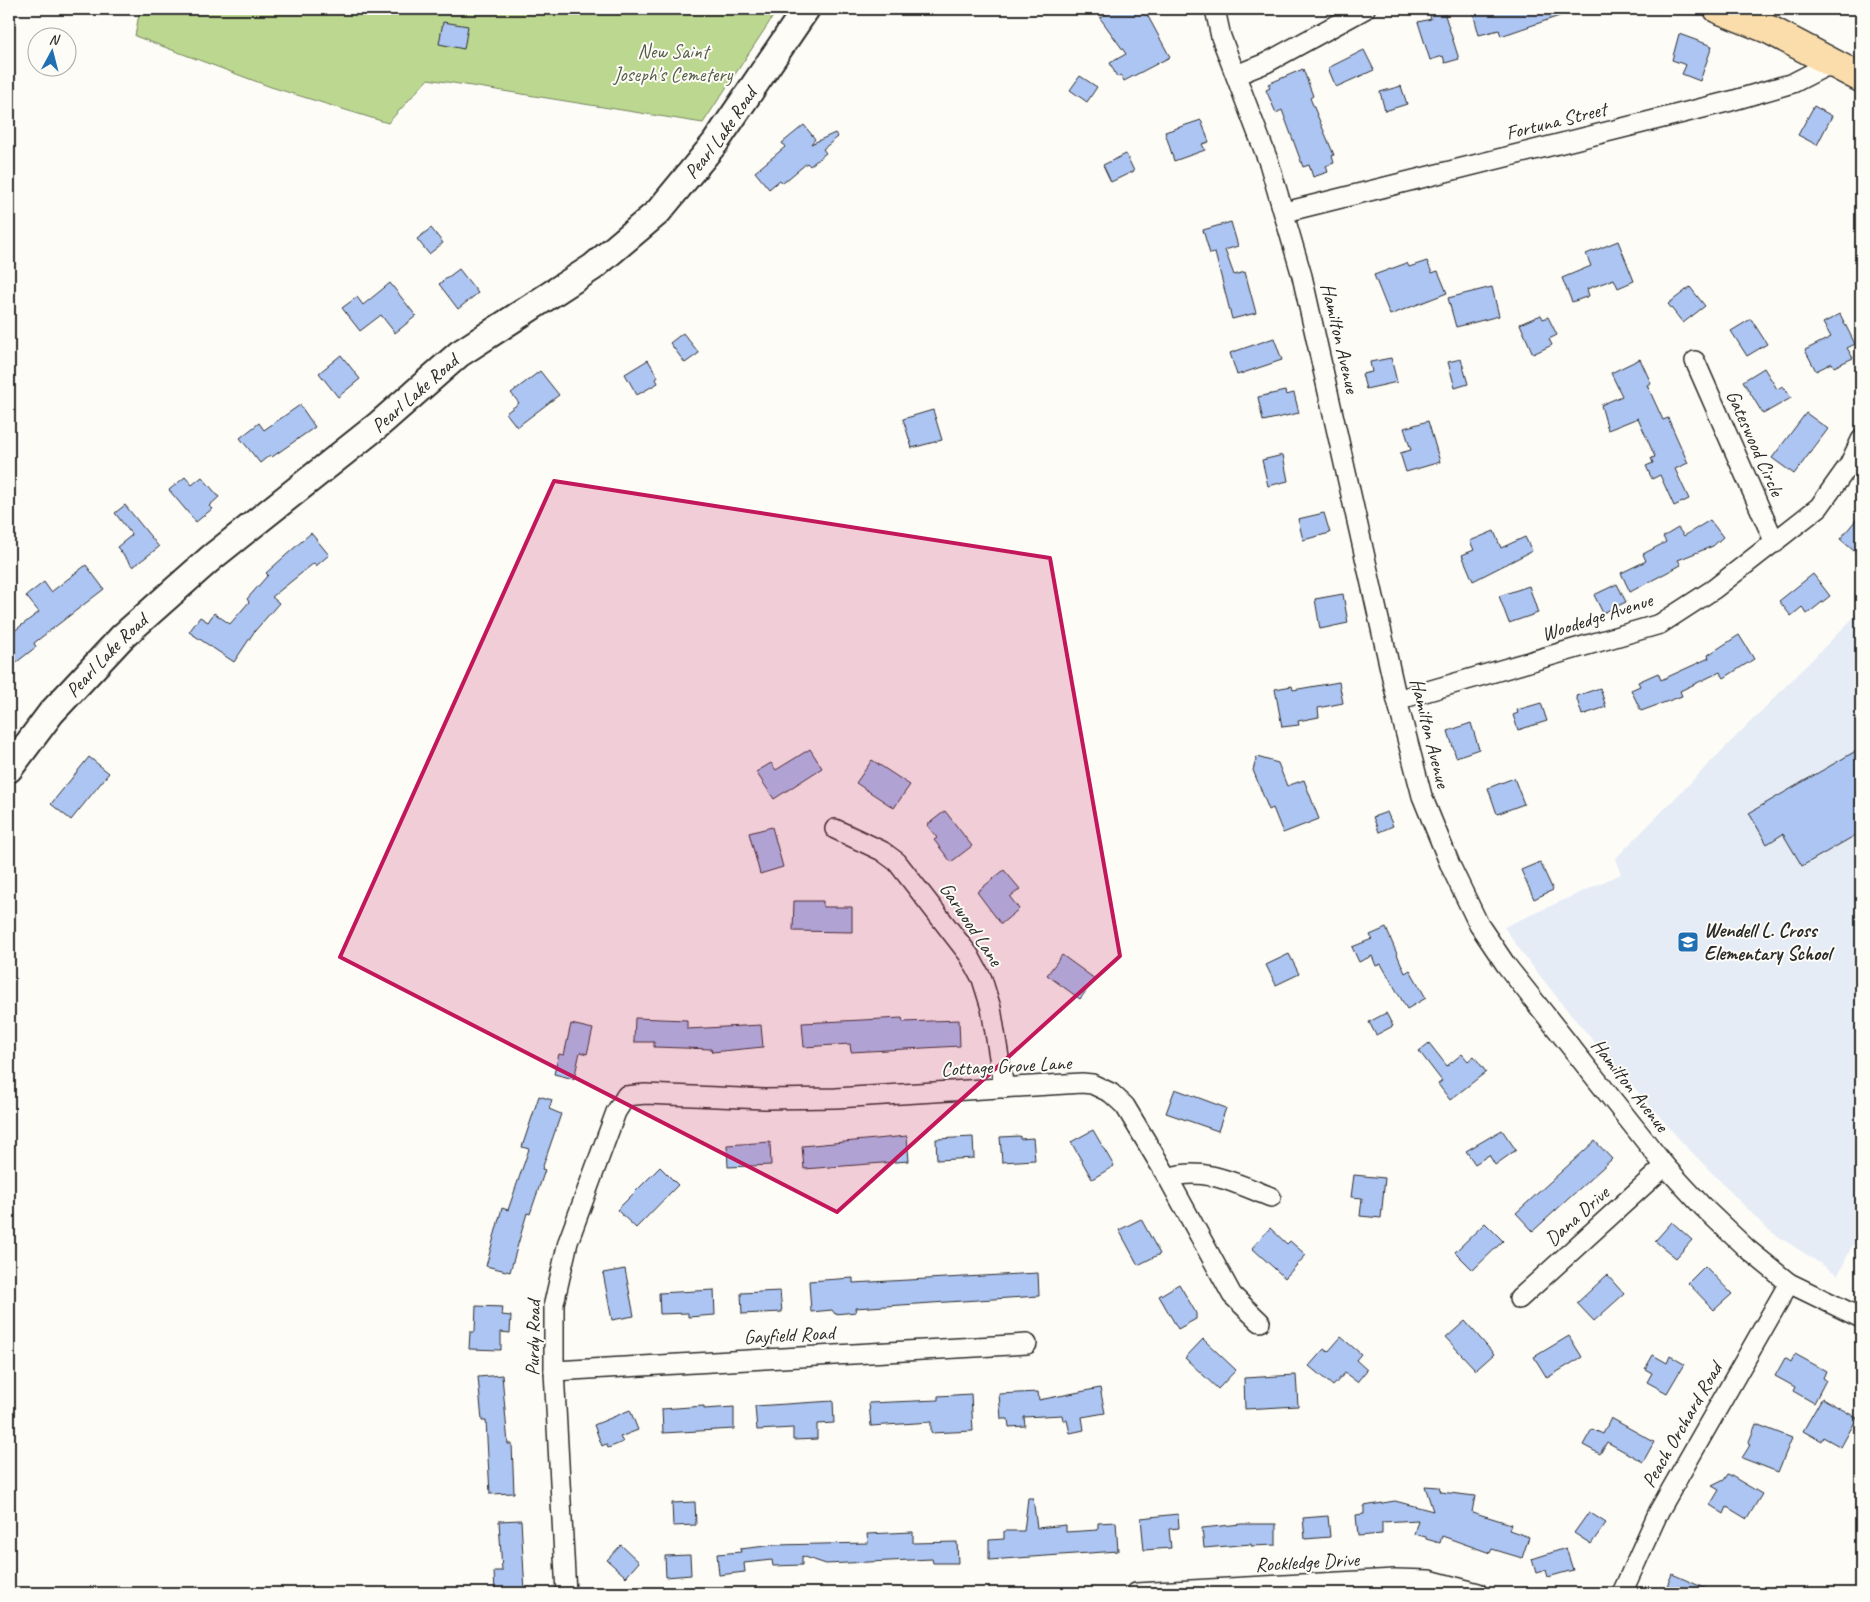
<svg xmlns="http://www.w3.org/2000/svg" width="1870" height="1602" font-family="Caveat,sans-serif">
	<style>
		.built { fill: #e5ecf6 }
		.green { fill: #bcd890; stroke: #74825e }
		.building { fill: #adc5f3; stroke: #2b2b2b }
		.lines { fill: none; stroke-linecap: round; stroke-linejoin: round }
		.minor-casing { stroke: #2b2b2b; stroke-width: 22 }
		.secondary-casing { stroke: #2b2b2b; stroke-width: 30 }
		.primary-casing { stroke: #2b2b2b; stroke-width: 31 }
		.minor { stroke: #fdfcf7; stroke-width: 19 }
		.secondary { stroke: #fdfcf7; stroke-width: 26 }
		.primary { stroke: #faddab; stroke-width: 28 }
		.marked { fill: #c2185b; fill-opacity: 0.2; stroke: #c2185b; stroke-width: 4; stroke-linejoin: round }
		.labels { text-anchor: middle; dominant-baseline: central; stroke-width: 4; stroke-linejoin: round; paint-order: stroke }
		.park-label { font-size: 20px; fill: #565f49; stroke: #fdfcf7 }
		.street-label { font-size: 20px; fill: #2b2b2b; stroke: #fdfcf7 }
		.poi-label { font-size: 20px; font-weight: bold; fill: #2b2b2b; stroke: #fdfcf7; text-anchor: start }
	</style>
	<rect width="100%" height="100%" fill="#fdfcf7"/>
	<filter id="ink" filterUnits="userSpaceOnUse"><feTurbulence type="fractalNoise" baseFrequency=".02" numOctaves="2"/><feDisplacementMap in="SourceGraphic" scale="10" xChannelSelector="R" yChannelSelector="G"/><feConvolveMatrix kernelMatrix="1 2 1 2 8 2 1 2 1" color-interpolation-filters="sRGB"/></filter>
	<g filter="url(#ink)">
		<polygon class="built" points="1861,610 1861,1228 1838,1275 1767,1229 1680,1140 1572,1016 1525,957 1504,927 1621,874 1615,859"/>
		<polygon class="green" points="140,9 778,9 703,123 428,79 388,123 271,87 135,36"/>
		<g class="building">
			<polygon points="1114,9 1144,9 1170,57 1124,81 1121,75 1117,77 1110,63 1126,54 1100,18"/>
			<polygon points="1428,9 1443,9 1459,59 1445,63 1443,56 1430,60 1418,22 1431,19"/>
			<polygon points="1472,9 1574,9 1574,11 1501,36 1499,30 1479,35"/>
			<polygon points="443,22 468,26 464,49 439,44"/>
			<polygon points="1679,34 1712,46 1700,81 1682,74 1686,65 1672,60"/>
			<polygon points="1364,50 1374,70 1336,87 1328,68"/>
			<polygon points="1303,69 1313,96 1310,98 1334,155 1332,156 1334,163 1326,166 1328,172 1313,177 1309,165 1303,167 1282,110 1276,113 1266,90 1270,88 1268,84"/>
			<polygon points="1080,76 1097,87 1087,102 1070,90"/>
			<polygon points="1401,86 1407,104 1385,111 1380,92"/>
			<polygon points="1814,106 1832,116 1817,145 1798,135"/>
			<polygon points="1201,120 1209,142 1202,144 1205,150 1174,161 1165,132"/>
			<polygon points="804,125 815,139 811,144 835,133 838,137 823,149 826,153 810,166 807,163 783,183 780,180 769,189 755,172 785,147 782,143"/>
			<polygon points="1126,154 1134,171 1111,182 1103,165"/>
			<polygon points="1231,222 1238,246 1225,250 1234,275 1245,272 1256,313 1232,319 1215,253 1210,254 1203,230"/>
			<polygon points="431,228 443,243 429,254 417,239"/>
			<polygon points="1618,241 1634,281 1618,288 1614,279 1587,289 1589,296 1572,302 1562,278 1591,266 1586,254"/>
			<polygon points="1427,261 1432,273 1438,271 1447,293 1390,315 1374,275 1407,263 1409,267"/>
			<polygon points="459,269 478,293 458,309 439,284"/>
			<polygon points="390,283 416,316 395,333 381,315 360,331 342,308 357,297 363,305"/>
			<polygon points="1492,287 1499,316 1456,327 1448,298"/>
			<polygon points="1690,287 1705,306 1683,323 1668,304"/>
			<polygon points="1840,314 1855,344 1847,348 1853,358 1834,367 1832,363 1816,371 1805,350 1831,337 1823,323"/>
			<polygon points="1541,315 1543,319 1548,317 1557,335 1549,339 1552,345 1533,354 1520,324"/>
			<polygon points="1751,319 1767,344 1747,356 1731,331"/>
			<polygon points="683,333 699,353 685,363 670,343"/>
			<polygon points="1274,338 1282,360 1237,375 1230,353"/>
			<polygon points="341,355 360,379 338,397 319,373"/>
			<polygon points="1391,358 1397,382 1366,389 1362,374 1372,372 1370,362"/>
			<polygon points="1461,359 1468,384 1455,388 1448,362"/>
			<polygon points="1640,359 1651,383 1647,385 1663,420 1668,418 1688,463 1675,469 1689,499 1674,506 1660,475 1652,479 1646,466 1653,463 1651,458 1655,457 1638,418 1608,430 1601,405 1622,396 1611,373"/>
			<polygon points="648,360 658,377 656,379 658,383 637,395 625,374"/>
			<polygon points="1764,368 1777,389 1783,386 1791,398 1763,414 1743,381"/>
			<polygon points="540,371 559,395 517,427 506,413 519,403 511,393"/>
			<polygon points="1285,391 1286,395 1294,393 1299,413 1263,421 1258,397"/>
			<polygon points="300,405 315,427 272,457 270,455 260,463 240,438 259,423 264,430"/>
			<polygon points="933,410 942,440 912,448 903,419"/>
			<polygon points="1806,413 1828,429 1794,474 1772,458"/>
			<polygon points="1428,421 1440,462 1406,472 1400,453 1411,450 1404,428"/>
			<polygon points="1283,455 1288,481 1268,486 1262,460"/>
			<polygon points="185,477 192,485 202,477 219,497 209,506 212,509 196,522 169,490"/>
			<polygon points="125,505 159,547 133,567 117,547 132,535 115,513"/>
			<polygon points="1324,513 1330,533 1303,540 1298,519"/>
			<polygon points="1861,514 1861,557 1840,539"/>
			<polygon points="1710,520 1723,537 1713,546 1678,560 1681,565 1630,592 1621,573 1646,561 1643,554 1666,542 1663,537 1678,528 1684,536"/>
			<polygon points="1494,531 1501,548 1525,537 1532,551 1473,581 1462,555 1474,550 1470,541"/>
			<polygon points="311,533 329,555 316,566 314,563 272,597 279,603 254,632 234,662 189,632 200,617 208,622 214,613 230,624 249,602 247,599 268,575 266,573"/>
			<polygon points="86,565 104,589 34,643 36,647 9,668 9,635 39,612 26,596 44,582 51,592"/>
			<polygon points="1813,574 1830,596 1807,614 1802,607 1791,616 1779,601"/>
			<polygon points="1617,584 1626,602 1603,613 1594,595"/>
			<polygon points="1529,586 1538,613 1509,623 1499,596"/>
			<polygon points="1343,594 1348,623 1320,629 1315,599"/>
			<polygon points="1739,635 1754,659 1724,678 1720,672 1680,691 1682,696 1641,711 1631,690 1640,686 1638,682 1658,673 1661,680 1709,658 1708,655"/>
			<polygon points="1339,682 1343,703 1318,708 1319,717 1298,721 1299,725 1282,727 1275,689 1292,686 1293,690"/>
			<polygon points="1600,688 1606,707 1582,715 1576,696"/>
			<polygon points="1541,703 1547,721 1518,730 1513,715 1518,713 1517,710"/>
			<polygon points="1471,723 1479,749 1456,757 1448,731"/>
			<polygon points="1861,748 1861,832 1802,866 1783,834 1767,844 1749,813"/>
			<polygon points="810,749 822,768 774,799 756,772 771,763 776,770"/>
			<polygon points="89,757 109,773 71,820 51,804"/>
			<polygon points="1257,757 1278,763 1287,786 1304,780 1319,819 1283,833 1273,808 1269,810 1253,770"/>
			<polygon points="872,760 910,785 894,808 856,783"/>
			<polygon points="1514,778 1524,804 1497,814 1488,788"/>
			<polygon points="945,811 972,846 951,862 934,840 937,838 927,825"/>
			<polygon points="1387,812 1393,826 1379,832 1373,817"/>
			<polygon points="772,827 783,867 760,874 749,833"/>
			<polygon points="1540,862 1553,890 1534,899 1521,870"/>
			<polygon points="1004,870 1020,889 1010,897 1019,909 1001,924 977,892"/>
			<polygon points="794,901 823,901 823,907 852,907 852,932 793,931"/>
			<polygon points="1386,928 1405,973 1410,970 1426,998 1407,1009 1381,964 1376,966 1372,956 1359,962 1352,947 1372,939 1370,935"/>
			<polygon points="1289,954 1299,974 1276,985 1266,965"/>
			<polygon points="1062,955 1095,979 1080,999 1047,975"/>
			<polygon points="1386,1013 1393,1026 1376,1035 1369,1022"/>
			<polygon points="635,1018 687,1020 687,1029 761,1025 763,1047 712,1052 711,1049 654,1047 654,1042 634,1042"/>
			<polygon points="902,1018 903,1022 959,1020 960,1046 851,1052 850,1044 804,1047 802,1023"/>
			<polygon points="571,1024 593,1029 587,1054 580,1052 574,1079 554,1074 559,1054 564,1055"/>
			<polygon points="1429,1043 1447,1066 1462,1054 1468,1061 1474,1056 1486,1072 1450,1100 1438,1084 1442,1081 1419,1051"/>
			<polygon points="1175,1089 1226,1108 1218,1131 1166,1113"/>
			<polygon points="539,1096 552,1100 549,1109 561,1114 542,1169 545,1170 530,1214 527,1213 510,1272 486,1266 502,1208 508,1210 529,1149 522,1147"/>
			<polygon points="1093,1130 1114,1166 1092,1179 1071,1142"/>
			<polygon points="1502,1130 1516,1150 1495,1165 1489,1155 1475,1164 1466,1151"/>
			<polygon points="907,1136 909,1161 804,1169 802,1146"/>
			<polygon points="1020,1136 1020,1139 1033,1138 1035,1160 1002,1162 1000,1137"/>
			<polygon points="973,1137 974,1158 937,1160 936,1139"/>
			<polygon points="1595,1141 1612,1159 1533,1231 1516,1213"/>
			<polygon points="770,1142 771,1165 728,1167 727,1145"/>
			<polygon points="660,1167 678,1185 636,1228 617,1210"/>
			<polygon points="1354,1175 1385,1178 1381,1218 1360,1216 1362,1198 1351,1197"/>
			<polygon points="1141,1219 1160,1254 1138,1265 1119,1230"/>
			<polygon points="1672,1222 1692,1240 1676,1258 1655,1241"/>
			<polygon points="1485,1223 1503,1241 1473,1270 1455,1252"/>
			<polygon points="1270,1228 1287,1244 1290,1241 1306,1255 1285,1278 1252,1248"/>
			<polygon points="1705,1266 1732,1294 1714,1310 1688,1283"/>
			<polygon points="625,1269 634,1316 612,1320 603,1273"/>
			<polygon points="1038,1273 1039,1296 855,1308 856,1312 835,1314 832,1310 811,1312 809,1281 853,1278 853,1283"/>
			<polygon points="1607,1275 1624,1294 1594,1321 1577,1303"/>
			<polygon points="1179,1284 1196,1313 1196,1319 1178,1329 1159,1296"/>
			<polygon points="714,1290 715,1315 688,1317 688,1313 660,1314 659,1293"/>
			<polygon points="780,1291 782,1312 742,1314 741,1293"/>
			<polygon points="476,1306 503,1307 502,1315 511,1316 510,1333 501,1332 501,1350 469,1349 470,1332 475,1332"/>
			<polygon points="1465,1321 1494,1354 1476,1370 1446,1338"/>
			<polygon points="1569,1336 1582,1357 1547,1378 1534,1357"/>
			<polygon points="1341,1337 1361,1354 1356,1360 1367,1370 1357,1382 1345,1373 1333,1386 1309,1366 1324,1349 1328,1352"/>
			<polygon points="1203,1339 1236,1370 1218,1389 1185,1358"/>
			<polygon points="1795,1354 1826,1371 1823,1378 1826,1380 1814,1403 1793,1391 1795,1387 1775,1376 1785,1358 1791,1362"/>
			<polygon points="1653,1355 1667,1363 1670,1356 1684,1364 1667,1393 1647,1382 1652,1373 1645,1369"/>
			<polygon points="502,1375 508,1444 512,1444 514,1493 490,1494 486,1421 482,1421 478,1377"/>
			<polygon points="1296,1375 1298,1406 1245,1409 1244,1378"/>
			<polygon points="1100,1388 1105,1413 1082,1417 1084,1430 1070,1433 1067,1420 1063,1420 1062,1415 1024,1417 1025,1426 1009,1427 1008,1419 1001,1419 999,1394 1038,1392 1039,1400"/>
			<polygon points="971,1394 973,1431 931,1433 931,1422 871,1426 869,1403 938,1400 938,1396"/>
			<polygon points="1822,1398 1857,1418 1841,1447 1823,1437 1821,1441 1803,1431"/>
			<polygon points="833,1401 834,1423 817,1424 817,1439 793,1440 793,1428 757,1430 755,1406"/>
			<polygon points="704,1406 704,1409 734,1407 734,1429 663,1433 662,1409"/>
			<polygon points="630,1410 638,1430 620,1437 623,1442 608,1448 606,1444 602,1446 594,1425"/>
			<polygon points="1611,1418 1654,1442 1643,1462 1607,1442 1600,1454 1583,1445 1592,1429 1603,1434"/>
			<polygon points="1756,1424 1792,1438 1778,1472 1742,1458 1750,1445 1748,1444"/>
			<polygon points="1728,1474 1762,1494 1747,1519 1727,1507 1724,1514 1710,1505 1719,1490 1712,1486 1724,1480"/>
			<polygon points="1425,1486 1439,1487 1441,1492 1475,1496 1472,1512 1511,1524 1509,1530 1529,1537 1522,1558 1492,1549 1490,1553 1442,1536 1440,1543 1426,1539 1426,1537 1414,1534 1418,1520 1382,1522 1382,1534 1358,1536 1356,1515 1364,1514 1364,1506 1395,1501 1433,1511"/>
			<polygon points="1028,1498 1033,1498 1037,1528 1066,1525 1066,1532 1098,1530 1098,1523 1116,1522 1118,1551 989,1560 989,1540 1004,1539 1004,1531 1024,1531"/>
			<polygon points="695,1502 696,1525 673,1526 672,1503"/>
			<polygon points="1589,1512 1606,1523 1591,1544 1574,1533"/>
			<polygon points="1178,1514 1179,1528 1169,1529 1171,1548 1144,1550 1141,1518"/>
			<polygon points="1328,1516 1330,1537 1305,1539 1303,1518"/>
			<polygon points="521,1520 525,1593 495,1593 494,1571 502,1571 499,1521"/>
			<polygon points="1241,1524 1276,1524 1276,1545 1251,1546 1251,1544 1204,1548 1202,1528"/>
			<polygon points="913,1532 913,1543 957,1542 958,1563 933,1563 932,1559 826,1564 802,1556 802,1565 773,1566 772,1560 744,1563 745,1572 719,1575 717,1554 741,1552 740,1549 775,1545 868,1543 867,1534"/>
			<polygon points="621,1545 639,1562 626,1577 607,1560"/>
			<polygon points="1566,1548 1573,1570 1548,1577 1546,1570 1536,1573 1532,1559"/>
			<polygon points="690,1555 691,1575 666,1577 665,1556"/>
			<polygon points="1672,1574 1716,1593 1664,1593"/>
		</g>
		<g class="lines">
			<g class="minor-casing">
				<g id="minor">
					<polyline points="1215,9 1221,37 1269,163 1302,276 1397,700 1422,796 1451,867 1479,925 1506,965 1665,1166 1703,1207 1746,1248 1789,1283 1861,1318"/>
					<polyline points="1236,75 1266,63 1365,9"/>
					<polyline points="1285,212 1731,101 1793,83 1834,62"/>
					<polyline points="1695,361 1775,543"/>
					<polyline points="1397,700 1660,624 1714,589 1819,507 1849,465 1861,440"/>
					<polyline points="835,829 882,851 897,862 969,955 982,979 991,1008 1004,1088"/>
					<path d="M 1168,1178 C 1204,1166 1237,1184 1271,1197"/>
					<polyline points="1519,1299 1665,1166"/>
					<polyline points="554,1371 1027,1344"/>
					<polyline points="566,1593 554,1371 554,1303 568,1242 616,1112 626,1096 645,1094 765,1099 836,1098 1082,1083 1092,1084 1111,1093 1125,1106 1168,1178 1232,1295 1260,1322"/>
					<polyline points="1136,1593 1395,1579 1429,1580 1478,1593"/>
					<polyline points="1622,1593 1659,1511 1789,1283"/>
				</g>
			</g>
			<g class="secondary-casing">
				<g id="secondary">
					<path id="s1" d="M 9,769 L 51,713 L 122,637 L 211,558 L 377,426 L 459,354 L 593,267 L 658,212 L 715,143 L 806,9"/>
				</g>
			</g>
			<g class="primary-casing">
				<polyline id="primary" points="1718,9 1770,30 1861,78"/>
			</g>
			<use href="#minor" class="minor"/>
			<use href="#secondary" class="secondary"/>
			<use href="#primary" class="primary"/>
		</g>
	</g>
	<path class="marked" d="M 554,481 L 1050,558 L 1120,956 L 837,1212 L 340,957 Z"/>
	<defs>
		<g id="school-square" transform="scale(1.125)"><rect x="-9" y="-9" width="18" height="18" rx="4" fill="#1f6fb2" stroke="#fdfcf7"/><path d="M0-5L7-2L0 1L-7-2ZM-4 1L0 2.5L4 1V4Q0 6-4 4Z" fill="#fff"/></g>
	</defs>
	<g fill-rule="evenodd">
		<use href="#school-square" x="1688" y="942"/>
	</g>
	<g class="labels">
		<g class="park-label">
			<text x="673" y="51">New Saint<tspan x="673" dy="23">Joseph's Cemetery</tspan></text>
		</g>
		<g class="street-label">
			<text transform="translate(1556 121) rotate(-14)">Fortuna Street</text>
			<text stroke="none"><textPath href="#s1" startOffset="960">Pearl Lake Road</textPath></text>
			<text transform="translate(1340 338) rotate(77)">Hamilton Avenue</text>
			<text stroke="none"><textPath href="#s1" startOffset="555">Pearl Lake Road</textPath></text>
			<text transform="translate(1755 443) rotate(66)">Gateswood Circle</text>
			<text transform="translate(1597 617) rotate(-18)">Woodedge Avenue</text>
			<text stroke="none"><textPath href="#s1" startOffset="150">Pearl Lake Road</textPath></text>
			<text transform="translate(1430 733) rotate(76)">Hamilton Avenue</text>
			<text transform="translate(971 924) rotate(56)">Garwood Lane</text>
			<text transform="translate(1006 1066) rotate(-3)">Cottage Grove Lane</text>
			<text transform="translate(1630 1085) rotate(52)">Hamilton Avenue</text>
			<text transform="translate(1577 1216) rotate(-42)">Dana Drive</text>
			<text transform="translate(789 1335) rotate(-3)">Gayfield Road</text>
			<text transform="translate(533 1338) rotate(-89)">Purdy Road</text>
			<text transform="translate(1682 1425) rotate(-60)">Peach Orchard Road</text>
			<text transform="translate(1307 1562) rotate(-3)">Rockledge Drive</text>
		</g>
		<g class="poi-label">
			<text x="1704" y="930">Wendell L. Cross<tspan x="1704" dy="23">Elementary School</tspan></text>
		</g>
	</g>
	<rect width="1870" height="1602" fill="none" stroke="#fdfcf7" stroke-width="30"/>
	<rect x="15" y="15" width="1840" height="1572" fill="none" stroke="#2b2b2b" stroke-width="2" filter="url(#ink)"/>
	<g transform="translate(52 52) rotate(7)"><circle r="24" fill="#fdfcf7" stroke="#a9a8a5"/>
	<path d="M0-4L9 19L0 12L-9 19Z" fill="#1f6fb2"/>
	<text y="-8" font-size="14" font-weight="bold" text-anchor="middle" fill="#2b2b2b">N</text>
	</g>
</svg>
